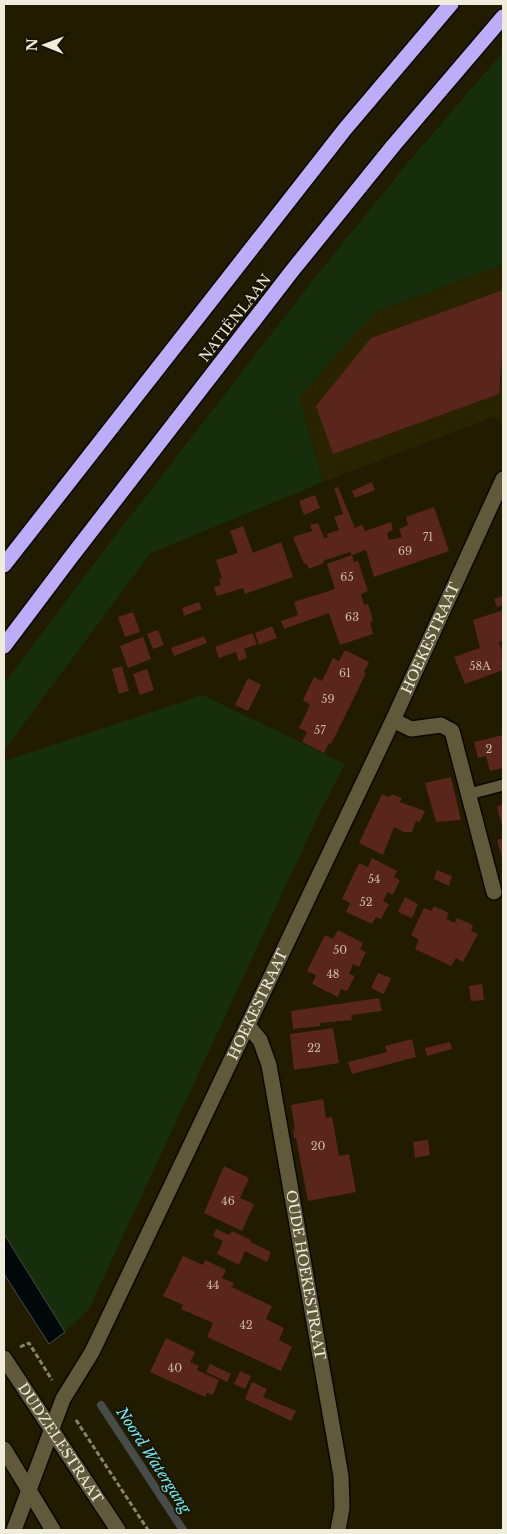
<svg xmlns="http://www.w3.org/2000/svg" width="507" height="1534" font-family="'Libre Baskerville',serif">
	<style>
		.built { fill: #2a2300 }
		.green { fill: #162e0b }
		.water { fill: #00080a; stroke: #484c49 }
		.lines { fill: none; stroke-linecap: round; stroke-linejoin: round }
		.stream { stroke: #484c49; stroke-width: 8 }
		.building { fill: #5a251b }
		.lane-casing { stroke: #0b0600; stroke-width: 14 }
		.street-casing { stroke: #0b0600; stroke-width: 18 }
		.secondary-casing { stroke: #0b0600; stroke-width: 18 }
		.highway-casing { stroke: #0b0600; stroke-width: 18 }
		.path { stroke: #87836d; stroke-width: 3; stroke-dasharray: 5 2.5; stroke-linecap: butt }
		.lane { stroke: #605a3b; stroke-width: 11 }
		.street { stroke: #605a3b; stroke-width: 15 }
		.secondary { stroke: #605a3b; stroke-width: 15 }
		.highway { stroke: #bdacf7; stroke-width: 15 }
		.labels { text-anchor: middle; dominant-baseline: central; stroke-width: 4; stroke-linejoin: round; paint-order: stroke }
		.number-label { font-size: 11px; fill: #cabaab }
		.street-label { font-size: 14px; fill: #efecdb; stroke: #181300 }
		.water-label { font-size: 15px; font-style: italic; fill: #6deaf2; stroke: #181300 }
	</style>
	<rect width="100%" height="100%" fill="#211c00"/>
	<polygon class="built" points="503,265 503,421 493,417 323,482 299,397 375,312"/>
	<g class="green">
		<polygon points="503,52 503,265 375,312 299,397 323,482 151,553 4,750 4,684 89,570 309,285 410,160"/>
		<polygon points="203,695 345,764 321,810 89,1309 65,1332 4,1234 4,761"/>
	</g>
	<polygon class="water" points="4,1234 65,1332 49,1344 4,1274"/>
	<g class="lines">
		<polyline class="stream" points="101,1405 183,1530"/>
	</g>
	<g class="building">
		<polygon points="503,290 503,340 499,394 333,454 316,406 371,338"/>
		<polygon points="372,482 375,490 355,498 352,491"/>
		<polygon points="338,487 355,528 362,525 365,531 391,522 393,530 387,533 389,540 402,537 399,529 408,525 406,517 434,507 449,551 374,577 366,550 352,555 350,552 325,560 323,561 324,563 309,569 306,563 304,564 293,537 312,531 310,525 318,523 324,538 328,537 327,534 339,530 334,517 343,514 334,488"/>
		<polygon points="315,495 320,508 304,515 299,501"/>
		<polygon points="243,526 253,553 281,542 293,577 245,594 243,588 217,596 214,587 221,585 219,580 222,578 216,560 238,553 230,531"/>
		<polygon points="352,555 354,562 358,561 368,591 361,594 364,605 368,604 373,620 370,623 373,634 340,645 329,613 284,629 281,621 298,615 294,602 335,589 327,564"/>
		<polygon points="503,596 503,605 497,607 494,599"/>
		<polygon points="199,602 202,609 184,616 182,608"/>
		<polygon points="503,610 503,641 499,642 503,653 501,656 503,662 503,670 465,684 454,657 480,648 473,620"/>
		<polygon points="133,612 140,632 125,637 118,617"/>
		<polygon points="272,626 277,638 259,645 255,633"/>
		<polygon points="158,630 164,645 153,649 147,634"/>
		<polygon points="252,633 257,644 244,649 247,658 239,661 236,652 219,658 215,647"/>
		<polygon points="204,636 207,643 174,656 171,648"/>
		<polygon points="143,637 151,659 128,668 120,646"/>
		<polygon points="345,650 369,662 364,672 366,673 343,720 331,744 329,743 324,753 302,742 307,732 299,728 310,705 303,700 314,677 322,681 333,658 339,661"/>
		<polygon points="122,666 129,691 119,694 112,669"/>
		<polygon points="147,669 154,690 140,695 133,674"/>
		<polygon points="248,678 261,685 248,711 235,705"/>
		<polygon points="503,735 503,768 490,771 486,756 478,758 474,742"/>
		<polygon points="451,777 461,820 436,822 425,783"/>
		<polygon points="382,794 389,797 392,794 402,798 400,802 425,811 420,822 416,821 412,832 404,832 394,827 383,855 359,843"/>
		<polygon points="503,804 503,829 497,807"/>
		<polygon points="503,838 503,861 497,840"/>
		<polygon points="372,858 397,871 394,877 400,880 393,895 387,892 385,897 383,901 389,904 381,919 376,917 372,924 346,912 350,903 342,899 359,863 368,867"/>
		<polygon points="437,870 452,876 449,886 434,879"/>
		<polygon points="405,897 418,904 412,918 398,912"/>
		<polygon points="434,906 449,913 446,919 455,923 457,918 473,925 471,931 478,934 463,962 456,958 451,966 415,949 419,940 411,935 424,908 431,911"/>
		<polygon points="338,930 363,943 360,949 366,952 359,967 353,964 349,974 355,976 347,991 341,989 338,997 312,984 316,975 307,971 325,935 333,939"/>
		<polygon points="378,973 391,978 384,994 371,988"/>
		<polygon points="482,984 484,1000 471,1001 469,986"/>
		<polygon points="379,998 382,1011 351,1015 352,1020 320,1023 320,1026 293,1029 291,1011"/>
		<polygon points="333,1028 339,1063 294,1070 290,1034"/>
		<polygon points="412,1039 416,1057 352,1074 348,1062 387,1052 385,1046"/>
		<polygon points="450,1042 452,1049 427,1056 425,1048"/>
		<polygon points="323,1099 326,1118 332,1117 339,1156 349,1154 356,1192 308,1201 296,1138 294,1138 293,1130 295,1129 291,1105"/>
		<polygon points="428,1140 430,1155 415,1158 413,1142"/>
		<polygon points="224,1166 249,1178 240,1198 254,1204 242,1231 204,1213"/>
		<polygon points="216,1229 229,1235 232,1231 251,1240 250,1242 271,1252 267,1262 245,1251 239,1265 217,1254 223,1241 213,1236"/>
		<polygon points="183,1256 203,1265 205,1260 226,1270 222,1278 234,1283 232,1287 272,1306 266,1319 284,1328 279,1340 292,1347 281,1371 207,1337 213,1323 181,1309 183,1305 163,1296"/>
		<polygon points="166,1338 195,1352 190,1362 199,1366 197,1370 219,1380 213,1395 207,1393 205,1397 150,1372"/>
		<polygon points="210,1364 231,1374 227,1382 206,1372"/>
		<polygon points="240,1371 251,1376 245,1389 234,1384"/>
		<polygon points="252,1382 267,1389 263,1397 296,1411 291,1421 245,1399"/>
	</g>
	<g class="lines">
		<g class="lane-casing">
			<polyline id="lane" points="469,794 503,785"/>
		</g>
		<g class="street-casing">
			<g id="street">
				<polyline points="393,720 411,729 441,725 452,731 494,892"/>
				<path id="s1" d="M 248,1026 L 260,1040 L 269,1065 L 341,1476 L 342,1508 L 338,1530"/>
				<path id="s2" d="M 14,1530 L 63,1399 L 92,1352 L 393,720 L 503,479"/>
			</g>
		</g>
		<g class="secondary-casing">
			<g id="secondary">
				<path id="s3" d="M 4,1358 L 118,1530"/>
				<polyline points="4,1449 53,1530"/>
			</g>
		</g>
		<g class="highway-casing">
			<g id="highway">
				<polyline points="4,565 345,129 451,4"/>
				<polyline points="4,646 71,557 292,271 393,146 503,17"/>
			</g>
		</g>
		<g class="path">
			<polyline points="20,1347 29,1343 52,1380"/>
			<polyline points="76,1420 148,1530"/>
		</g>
		<use href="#lane" class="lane"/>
		<use href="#street" class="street"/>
		<use href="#secondary" class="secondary"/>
		<use href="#highway" class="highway"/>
	</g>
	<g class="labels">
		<g class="number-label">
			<text x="428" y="537">71</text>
			<text x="405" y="551">69</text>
			<text x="347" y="577">65</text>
			<text x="352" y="617">63</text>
			<text x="480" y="666">58A</text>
			<text x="345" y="673">61</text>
			<text x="328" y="699">59</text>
			<text x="320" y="730">57</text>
			<text x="489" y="749">2</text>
			<text x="374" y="879">54</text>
			<text x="366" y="902">52</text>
			<text x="340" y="950">50</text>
			<text x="333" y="974">48</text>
			<text x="314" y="1048">22</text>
			<text x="318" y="1146">20</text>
			<text x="228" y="1201">46</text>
			<text x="213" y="1285">44</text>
			<text x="246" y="1325">42</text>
			<text x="175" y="1368">40</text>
		</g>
		<g class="street-label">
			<text transform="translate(235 318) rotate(-52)">NATIËNLAAN</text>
			<text stroke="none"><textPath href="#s2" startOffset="985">HOEKESTRAAT</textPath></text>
			<text stroke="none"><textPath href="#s2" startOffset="580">HOEKESTRAAT</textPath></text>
			<text stroke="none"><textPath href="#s1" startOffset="258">OUDE HOEKESTRAAT</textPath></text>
			<text stroke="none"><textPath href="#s3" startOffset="102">DUDZELESTRAAT</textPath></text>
		</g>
		<g class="water-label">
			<text transform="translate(154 1460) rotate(57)">Noord Watergang</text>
		</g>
	</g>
	<rect width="507" height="1534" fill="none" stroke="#efecdb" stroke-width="10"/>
	<g transform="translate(45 45) rotate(271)" stroke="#181300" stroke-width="4" paint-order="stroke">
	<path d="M0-4L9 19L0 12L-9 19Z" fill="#efecdb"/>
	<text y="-8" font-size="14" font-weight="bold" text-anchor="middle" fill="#efecdb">N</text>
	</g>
</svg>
